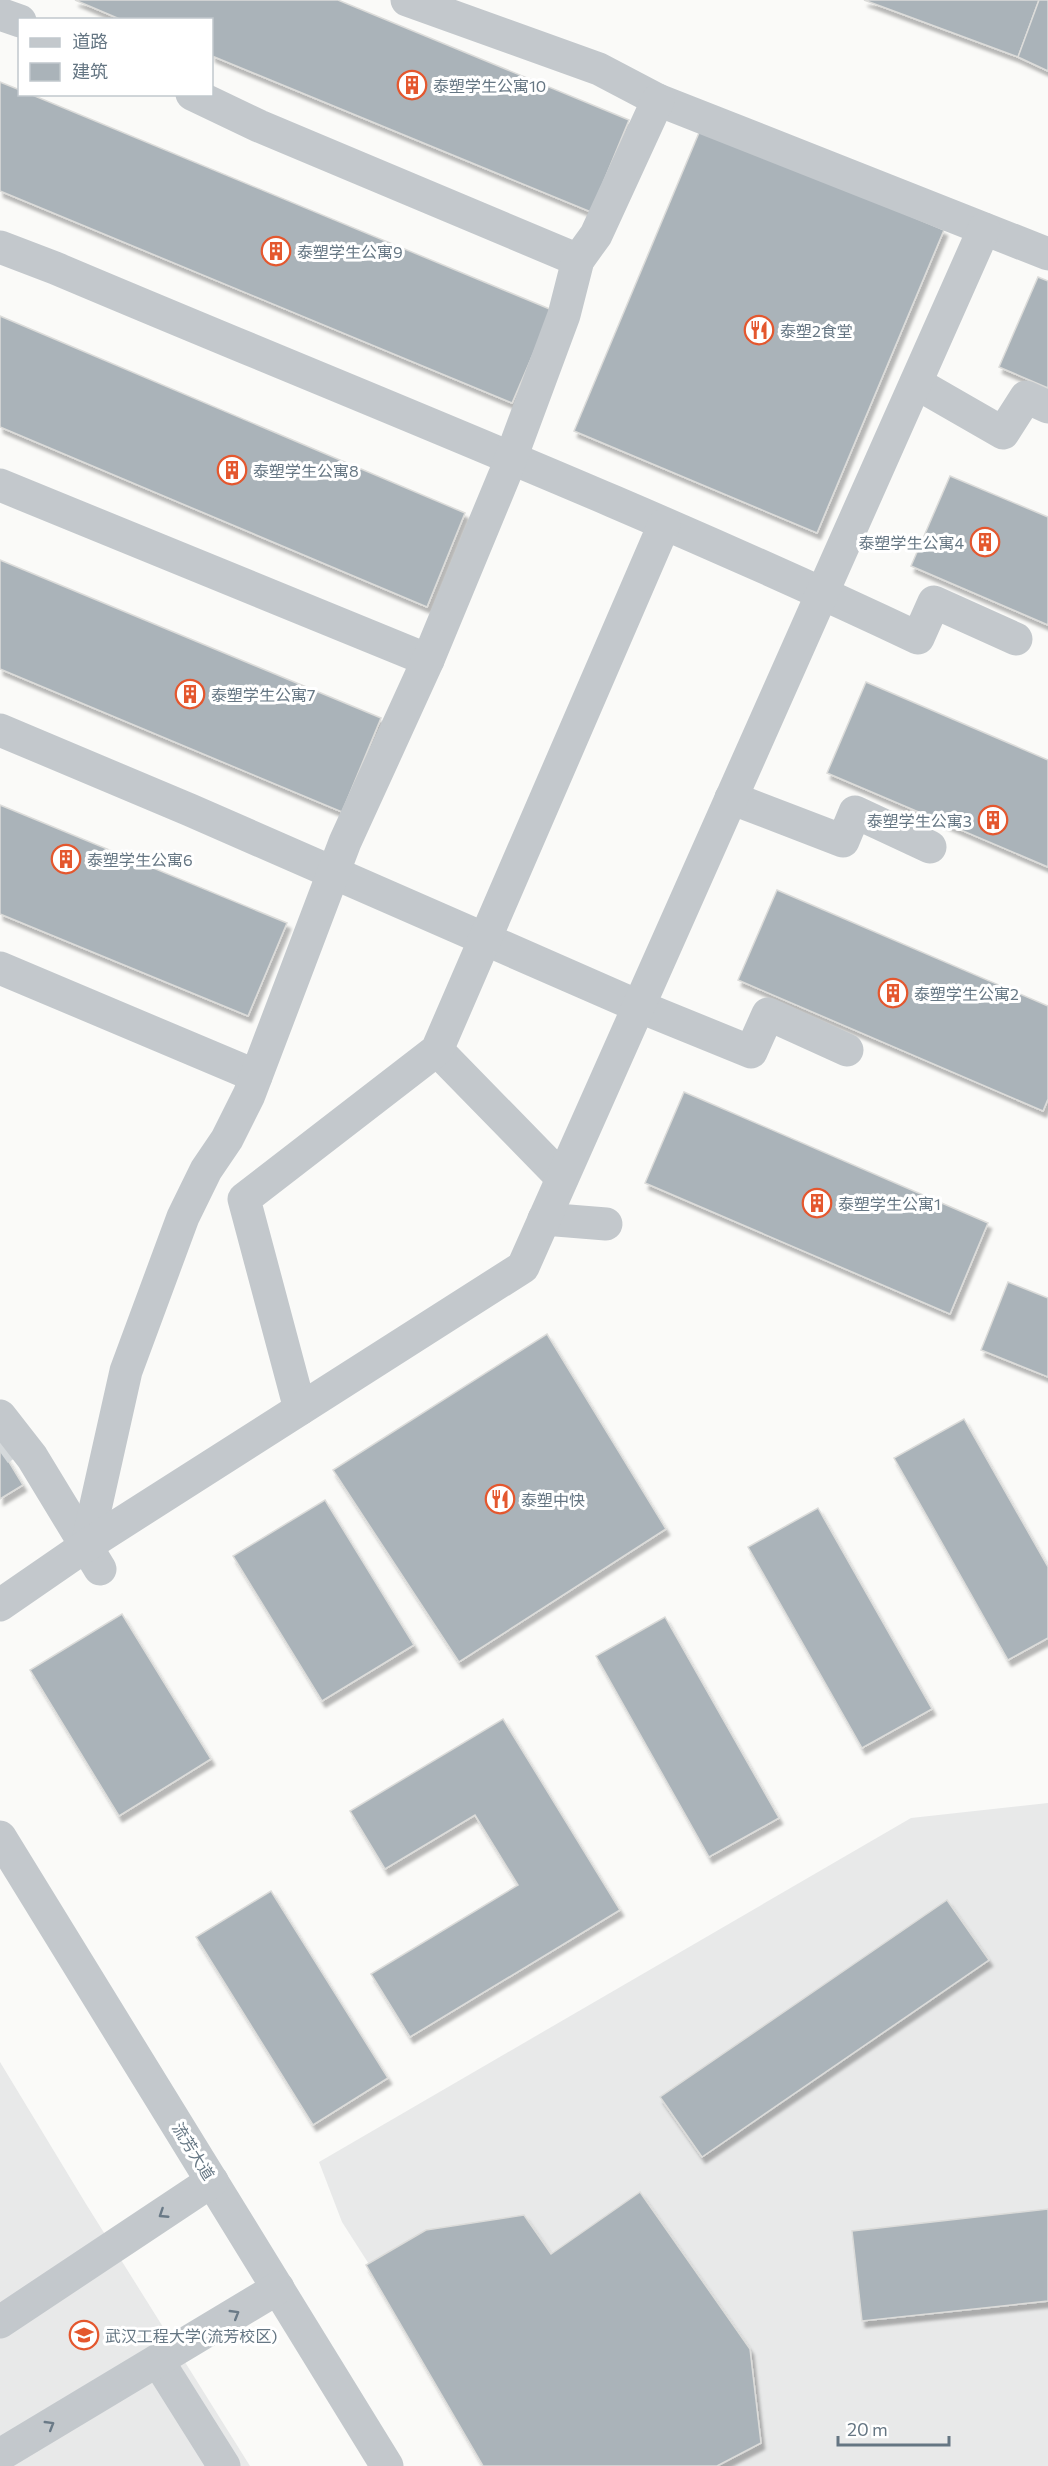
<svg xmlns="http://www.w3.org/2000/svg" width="1048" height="2466" font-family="Commissioner,'Noto Sans SC',sans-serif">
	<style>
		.built { fill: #e8e9e9 }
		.building { fill: #aab3b9; stroke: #dcdcda; stroke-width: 1.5; filter: url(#shadow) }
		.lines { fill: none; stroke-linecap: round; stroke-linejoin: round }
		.pedestrian-tunnel { stroke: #d5d9db; stroke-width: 27; stroke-dasharray: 27 14; stroke-linecap: butt }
		.minor { stroke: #c3c8cc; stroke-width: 33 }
		.oneway { stroke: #6a7a87 }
		.labels { text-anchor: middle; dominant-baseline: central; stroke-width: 6; stroke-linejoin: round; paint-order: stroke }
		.poi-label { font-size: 16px; fill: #657683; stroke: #fff; text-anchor: start }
		.street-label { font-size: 16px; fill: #657683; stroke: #fff }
	</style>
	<defs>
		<filter id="shadow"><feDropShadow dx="3.5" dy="6" stdDeviation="1.5" flood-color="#0004"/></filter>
	</defs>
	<rect width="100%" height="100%" fill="#fafaf8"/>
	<g class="built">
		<polygon points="1048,1803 1048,2466 498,2466 342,2222 319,2162 911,1818"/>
		<polygon points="0,2062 86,2204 250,2466 0,2466"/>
	</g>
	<g class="building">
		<polygon points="75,0 338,0 629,120 591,212 212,56 212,20 122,20"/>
		<polygon points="864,0 1039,0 1018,57"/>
		<polygon points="1039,0 1048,0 1048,71 1018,57"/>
		<polygon points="0,82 20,90 20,94 30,94 552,310 512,403 0,191"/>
		<polygon points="701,128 944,230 817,533 574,431"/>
		<polygon points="1038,277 1048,281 1048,388 999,367"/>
		<polygon points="0,316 465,513 427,607 0,427"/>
		<polygon points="950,476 1048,517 1048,625 911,566"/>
		<polygon points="0,560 381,718 342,812 0,669"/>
		<polygon points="866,682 1048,760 1048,867 827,773"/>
		<polygon points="0,805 287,923 248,1016 0,914"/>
		<polygon points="777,890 1048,1006 1048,1099 1043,1111 738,980"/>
		<polygon points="684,1092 988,1223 950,1314 645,1183"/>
		<polygon points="1008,1282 1048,1298 1048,1377 981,1350"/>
		<polygon points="547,1334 666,1529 459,1662 333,1470"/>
		<polygon points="964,1419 1048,1567 1048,1638 1008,1660 894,1458"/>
		<polygon points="0,1447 23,1485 0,1499"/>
		<polygon points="325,1500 414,1645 322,1701 233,1556"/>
		<polygon points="818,1508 932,1709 862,1748 748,1547"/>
		<polygon points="122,1614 211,1759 119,1816 30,1670"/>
		<polygon points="665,1617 779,1818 709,1857 596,1656"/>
		<polygon points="503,1719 620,1910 410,2037 371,1974 518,1885 475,1815 385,1869 350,1811"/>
		<polygon points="271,1891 388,2078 313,2125 196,1937"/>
		<polygon points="947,1900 989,1960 702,2157 660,2097"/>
		<polygon points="640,2192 750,2349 761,2443 717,2466 483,2466 366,2265 426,2230 524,2215 551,2254"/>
		<polygon points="1048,2209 1048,2301 862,2321 852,2231"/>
	</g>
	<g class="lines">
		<polyline class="pedestrian-tunnel" points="0,1452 18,1439"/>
		<g class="minor">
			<polyline points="407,0 599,69 658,100 1048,254"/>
			<polyline points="0,14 20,21"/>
			<polyline points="192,94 259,126 578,260"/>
			<path d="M 0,247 L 55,268 C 343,390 635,504 918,638 L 934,602 L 1016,639"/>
			<polyline points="916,383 1003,433 1026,397 1048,407"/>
			<polyline points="0,485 428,660"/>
			<polyline points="0,730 190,810 638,1006 751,1052 768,1014 847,1050"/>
			<polyline points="731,798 843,841 855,812 930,847"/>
			<polyline points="0,968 256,1076"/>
			<polyline points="437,1050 562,1178"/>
			<polyline points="544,1219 606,1224"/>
			<polyline points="300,1409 244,1199 437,1050 664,525"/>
			<polyline points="0,1416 32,1457 100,1569"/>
			<polyline points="87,1545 126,1371 183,1217 206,1170 227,1139 249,1095 345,842 428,660 505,474 564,315 578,260 596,235 658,100"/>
			<polyline points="0,1605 87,1545 523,1267 984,229"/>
			<polyline points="0,1837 387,2466"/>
			<polyline points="0,2322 212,2181"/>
			<polyline points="158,2361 224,2466"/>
			<polyline points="0,2455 278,2288"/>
		</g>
	</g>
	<defs><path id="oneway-chevron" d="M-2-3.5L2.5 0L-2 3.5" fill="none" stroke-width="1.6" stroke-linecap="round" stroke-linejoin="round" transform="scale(1.5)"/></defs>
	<g class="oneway">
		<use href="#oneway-chevron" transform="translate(163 2214) rotate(147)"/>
		<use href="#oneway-chevron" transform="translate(235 2314) rotate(-31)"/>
		<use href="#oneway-chevron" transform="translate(50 2425) rotate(-31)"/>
	</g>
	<defs>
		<g id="building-ring" transform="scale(1.5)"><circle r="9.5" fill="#fff" stroke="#e4572e" stroke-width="1.5"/><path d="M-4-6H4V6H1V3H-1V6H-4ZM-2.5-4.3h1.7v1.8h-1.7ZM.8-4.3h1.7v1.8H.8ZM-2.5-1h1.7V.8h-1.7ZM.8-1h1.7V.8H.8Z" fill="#e4572e"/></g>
		<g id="restaurant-ring" transform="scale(1.5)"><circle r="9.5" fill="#fff" stroke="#e4572e" stroke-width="1.5"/><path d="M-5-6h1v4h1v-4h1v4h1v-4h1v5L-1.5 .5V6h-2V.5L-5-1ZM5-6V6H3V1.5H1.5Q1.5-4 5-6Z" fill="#e4572e"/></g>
		<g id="university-ring" transform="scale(1.5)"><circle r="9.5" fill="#fff" stroke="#e4572e" stroke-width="1.5"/><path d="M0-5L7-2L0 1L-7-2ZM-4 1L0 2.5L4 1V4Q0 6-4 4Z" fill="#e4572e"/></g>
	</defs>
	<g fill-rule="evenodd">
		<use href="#building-ring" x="412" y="85"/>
		<use href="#building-ring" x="276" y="251"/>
		<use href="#restaurant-ring" x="759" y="330"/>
		<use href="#building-ring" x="232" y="470"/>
		<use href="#building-ring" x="985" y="542"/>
		<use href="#building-ring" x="190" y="694"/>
		<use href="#building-ring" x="993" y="820"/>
		<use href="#building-ring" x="66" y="859"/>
		<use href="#building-ring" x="893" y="993"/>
		<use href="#building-ring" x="817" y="1203"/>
		<use href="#restaurant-ring" x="500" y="1499"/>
		<use href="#university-ring" x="84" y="2335"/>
	</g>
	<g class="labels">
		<g class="poi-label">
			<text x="433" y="85">泰塑学生公寓10</text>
			<text x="297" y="251">泰塑学生公寓9</text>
			<text x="780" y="330">泰塑2食堂</text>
			<text x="253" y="470">泰塑学生公寓8</text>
			<text x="964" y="542" text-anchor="end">泰塑学生公寓4</text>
			<text x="211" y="694">泰塑学生公寓7</text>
			<text x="972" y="820" text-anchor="end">泰塑学生公寓3</text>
			<text x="87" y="859">泰塑学生公寓6</text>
			<text x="914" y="993">泰塑学生公寓2</text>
			<text x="838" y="1203">泰塑学生公寓1</text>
			<text x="521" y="1499">泰塑中快</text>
			<text x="105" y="2335">武汉工程大学(流芳校区)</text>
		</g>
		<g class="street-label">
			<text transform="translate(194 2151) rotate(58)">流芳大道</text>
		</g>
	</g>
	<rect x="18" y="18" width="195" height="78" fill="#ffffff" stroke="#c1c8cd" stroke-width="1.5"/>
	<rect x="30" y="38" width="30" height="9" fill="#c3c8cc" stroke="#c1c8cd" stroke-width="1.5"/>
	<text x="72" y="48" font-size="18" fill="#657683">道路</text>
	<rect x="30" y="63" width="30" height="18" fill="#aab3b9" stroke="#c1c8cd" stroke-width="1.5"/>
	<text x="72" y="78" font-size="18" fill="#657683">建筑</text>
	<path d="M838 2436v9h111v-9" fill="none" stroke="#657683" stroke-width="3"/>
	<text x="847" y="2436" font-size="18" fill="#657683" stroke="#ffffff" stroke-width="4.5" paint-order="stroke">20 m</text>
</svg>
